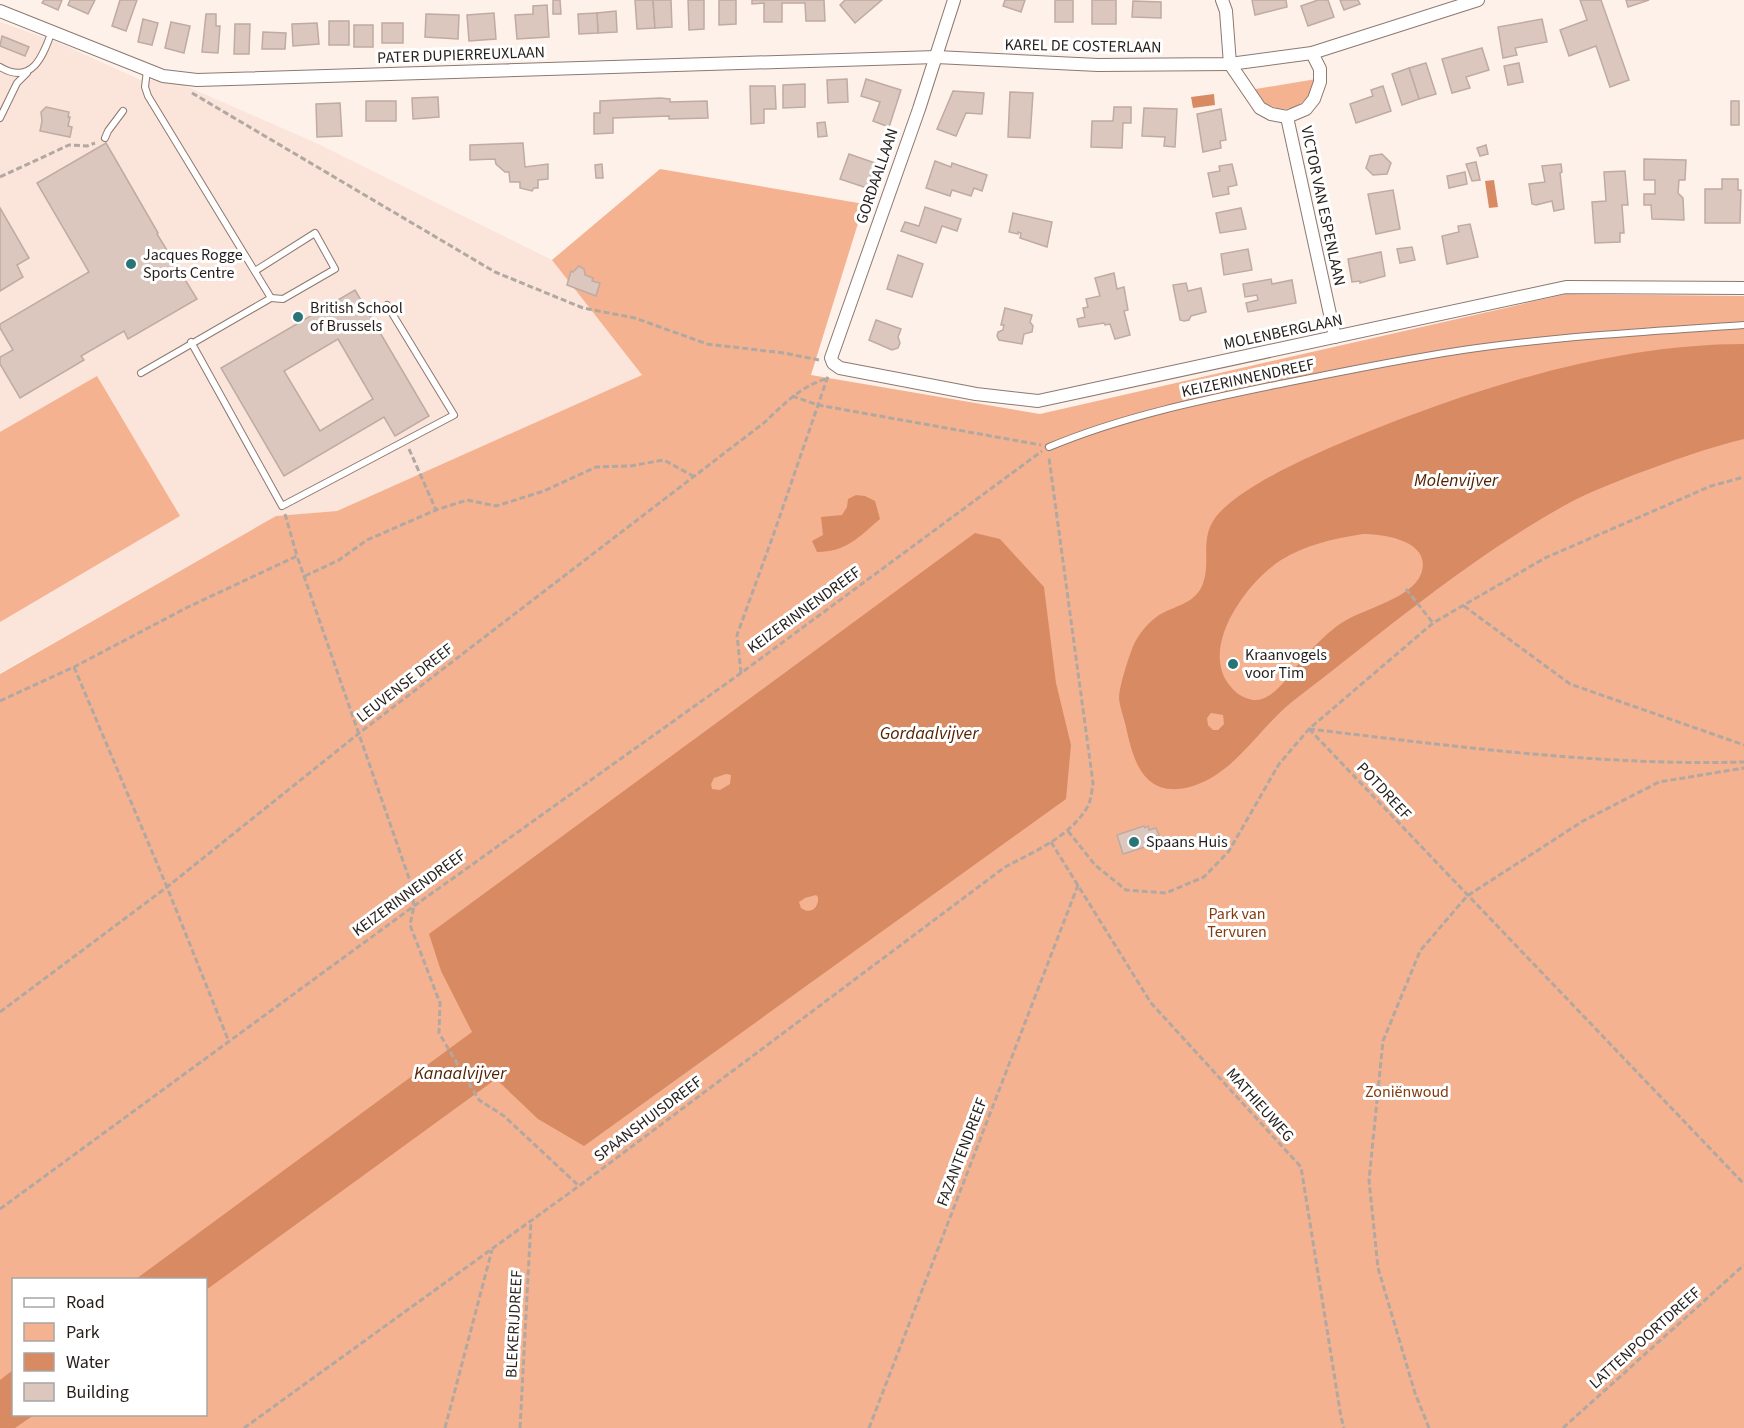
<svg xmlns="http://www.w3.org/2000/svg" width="1744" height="1428" font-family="'Source Sans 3',sans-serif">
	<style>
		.built { fill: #fbe4d9 }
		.green { fill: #f5b290; fill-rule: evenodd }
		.water { fill: #d88a62; fill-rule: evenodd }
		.building { fill: #dbc7bd; stroke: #bfaba1; stroke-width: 1.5; fill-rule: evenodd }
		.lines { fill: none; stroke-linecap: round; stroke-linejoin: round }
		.service-casing { stroke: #8c7970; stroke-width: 8 }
		.minor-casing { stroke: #8c7970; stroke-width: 14 }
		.path { stroke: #b2a8a2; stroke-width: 3; stroke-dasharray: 6 3; stroke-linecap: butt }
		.service { stroke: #fff; stroke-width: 6 }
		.minor { stroke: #fff; stroke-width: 12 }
		.poi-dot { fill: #297476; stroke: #fff; stroke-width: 2 }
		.labels { text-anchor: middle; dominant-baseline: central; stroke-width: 6; stroke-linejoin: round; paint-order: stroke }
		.street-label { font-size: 16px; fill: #251e1a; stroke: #fff }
		.poi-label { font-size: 16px; fill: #251e1a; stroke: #fff; text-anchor: start }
		.park-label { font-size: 16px; fill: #823b0d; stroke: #fff }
		.water-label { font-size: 18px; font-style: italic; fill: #542203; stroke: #fff }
	</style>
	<rect width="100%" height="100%" fill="#fdf1ea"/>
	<polygon class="built" points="0,22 57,42 145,82 163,76 314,142 552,260 642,375 337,511 276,516 0,673"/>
	<g class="green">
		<path d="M 1316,79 C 1304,117 1274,117 1250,90 Z"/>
		<path d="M 660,169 L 864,204 L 811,375 L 1040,414 L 1566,294 L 1744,296 L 1744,1428 L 0,1428 L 0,674 L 276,516 L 337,511 L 642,375 L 552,260 ZM 14,1280 L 206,1280 L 206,1414 L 14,1414 Z"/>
		<polygon points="97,376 180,516 0,622 0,432"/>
	</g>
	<g class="water">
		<polygon points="1214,94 1215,105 1193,108 1191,97"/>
		<polygon points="1494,180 1498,207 1489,208 1485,181"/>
		<path d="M 1744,344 L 1744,439 C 1707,448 1672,461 1636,474 C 1614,483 1591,491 1569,503 C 1470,557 1383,632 1293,701 C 1260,727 1235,773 1193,786 C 1146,800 1134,765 1126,727 C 1124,718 1119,705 1119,697 C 1120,684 1129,655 1135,642 C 1141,631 1149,622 1159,615 C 1174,606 1194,604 1202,586 C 1213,560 1196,536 1221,511 C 1251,481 1315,454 1355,437 C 1476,388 1612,344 1744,344 ZM 1363,534 C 1384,534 1433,541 1421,574 C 1411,600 1359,609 1337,626 C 1324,636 1312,648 1301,661 C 1290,673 1279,693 1262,699 C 1254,702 1244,698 1237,693 C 1192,656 1245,583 1281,560 C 1305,545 1335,538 1363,534 ZM 1211,713 L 1223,715 L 1224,724 L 1218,730 L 1213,730 L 1208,725 L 1207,718 Z"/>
		<path d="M 856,495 L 865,496 L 875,501 L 880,519 C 859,537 846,552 817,552 L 812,541 L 823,535 L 821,517 L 842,515 L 847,507 L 848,499 Z"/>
		<path d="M 975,533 L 1000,539 L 1044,587 L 1056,683 L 1071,745 L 1066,799 L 584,1146 L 538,1119 L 496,1079 L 206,1290 L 206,1280 L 136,1279 L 472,1032 L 441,971 L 429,934 ZM 726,774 L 731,775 L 730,784 L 720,790 L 712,789 L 711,784 L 714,778 ZM 816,895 L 818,897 C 819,908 811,915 801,908 L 799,902 L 805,898 Z"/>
		<polygon points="13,1370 14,1414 34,1415 15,1428 0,1428 0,1380"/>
	</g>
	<g class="building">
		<polygon points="44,0 62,0 58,10 42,3"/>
		<polygon points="70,0 95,0 88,14 68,5"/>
		<polygon points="120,0 137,0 126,31 112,26"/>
		<polygon points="553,0 560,0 561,14 553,14"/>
		<polygon points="635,0 653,0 655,28 637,29"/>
		<polygon points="653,0 671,0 672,27 655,28"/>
		<polygon points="688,0 704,0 704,29 689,30"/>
		<polygon points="719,0 736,0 736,24 719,25"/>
		<polygon points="752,0 824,0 825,21 806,21 805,3 782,3 782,22 764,22 764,3 752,4"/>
		<polygon points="845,0 882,0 855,23 840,5"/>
		<polygon points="1005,0 1025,0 1021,12 1003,6"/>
		<rect x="1055" y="0" width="18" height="22"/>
		<rect x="1092" y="0" width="24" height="24"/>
		<polygon points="1252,0 1286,0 1287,7 1255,15"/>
		<polygon points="1318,0 1328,0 1334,17 1308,26 1301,6"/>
		<polygon points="1340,0 1358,0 1360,4 1344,10"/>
		<polygon points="1580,0 1601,0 1629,80 1610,87 1596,46 1569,56 1560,30 1587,20"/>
		<polygon points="1626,0 1649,0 1628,7"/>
		<polygon points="1133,1 1161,2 1161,18 1132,17"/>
		<polygon points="547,5 549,37 517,39 515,15 533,14 533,6"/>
		<polygon points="616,11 617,32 598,33 597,13"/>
		<polygon points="494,13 496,39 469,41 467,15"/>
		<polygon points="597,13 598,33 579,34 578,14"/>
		<polygon points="206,14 216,14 216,26 220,26 218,53 202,52"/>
		<polygon points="426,14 459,15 458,39 425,37"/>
		<polygon points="143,19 158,23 152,45 138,42"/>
		<polygon points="1542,19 1547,42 1515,48 1517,55 1503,58 1498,27"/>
		<rect x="329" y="21" width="20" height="24"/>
		<polygon points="171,22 190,26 184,53 165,48"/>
		<polygon points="317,23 319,44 293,46 292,24"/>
		<rect x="382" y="23" width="21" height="20"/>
		<polygon points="235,24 250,24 249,54 234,54"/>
		<rect x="354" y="25" width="19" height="22"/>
		<polygon points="263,32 286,33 285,49 262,49"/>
		<polygon points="2,36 29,47 25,56 0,46"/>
		<polygon points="1482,48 1489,70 1466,77 1470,88 1452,93 1442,59"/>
		<polygon points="1426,63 1436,94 1419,99 1409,68"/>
		<polygon points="1519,63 1523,82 1508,85 1504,66"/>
		<polygon points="1409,68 1419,99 1402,105 1392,74"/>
		<polygon points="847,79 848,102 828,103 827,80"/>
		<polygon points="866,79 901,90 889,127 873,121 880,102 861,96"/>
		<polygon points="805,84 805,107 783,108 783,85"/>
		<polygon points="750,86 775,86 776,109 764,109 764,123 751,124"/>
		<polygon points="1383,86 1391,111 1356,123 1350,104 1373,96 1371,90"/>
		<polygon points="953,91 984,93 982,114 966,113 956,136 937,129"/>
		<polygon points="1010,92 1033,93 1030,138 1008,137"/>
		<polygon points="438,97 439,117 413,119 412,98"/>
		<polygon points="660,98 670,99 670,102 707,101 708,118 669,119 669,116 613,118 613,133 594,134 594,113 600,113 600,101"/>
		<rect x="366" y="101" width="30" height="20"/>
		<rect x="1731" y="101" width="8" height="24"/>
		<polygon points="340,103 342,136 317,137 316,104"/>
		<polygon points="46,107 69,112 68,117 70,117 68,126 72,127 70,137 40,131 42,121 41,112"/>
		<polygon points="1114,107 1131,107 1131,123 1123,123 1122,148 1091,147 1092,121 1113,121"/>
		<polygon points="1144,108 1177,109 1175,147 1164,146 1165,137 1142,136"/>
		<polygon points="1221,109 1226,140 1220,141 1221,148 1203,152 1197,114"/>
		<polygon points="825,122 827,136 818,137 817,123"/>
		<polygon points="106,143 158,233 157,234 197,299 128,339 124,331 81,356 84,360 20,398 0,364 0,357 13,350 0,328 0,324 89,272 37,183"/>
		<polygon points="523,143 525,167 548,164 548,179 538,180 538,188 534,188 532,191 520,188 520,182 510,182 509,172 505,172 496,164 495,159 470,160 470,145"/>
		<polygon points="1486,145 1488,154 1480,156 1477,148"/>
		<polygon points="849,154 875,163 867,188 840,179"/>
		<polygon points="1382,154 1391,163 1387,174 1373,175 1366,168 1370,156"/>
		<polygon points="1644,159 1686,160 1685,180 1679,180 1678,193 1683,198 1684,220 1652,219 1651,205 1644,205 1644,194 1655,194 1655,180 1644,180"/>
		<polygon points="935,161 951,167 952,163 987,175 982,191 974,188 971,196 952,190 950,196 926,188"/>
		<polygon points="1476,162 1480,180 1472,181 1466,164"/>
		<polygon points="602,164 603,178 596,178 595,165"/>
		<polygon points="1232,164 1237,185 1228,187 1229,194 1213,197 1208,173 1220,171 1219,166"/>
		<polygon points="1561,164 1562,172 1560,173 1564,209 1554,211 1552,201 1536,205 1532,204 1529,184 1545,182 1542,166"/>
		<polygon points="1625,171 1628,205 1622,205 1624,233 1620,233 1620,242 1595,243 1592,202 1606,201 1604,172"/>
		<polygon points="1465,172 1467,184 1449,188 1447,176"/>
		<polygon points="1722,179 1738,179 1738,190 1741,190 1740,223 1705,223 1705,189 1722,189"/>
		<polygon points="1393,190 1400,229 1376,234 1368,194"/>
		<polygon points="925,207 961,219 957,231 942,226 936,243 901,231 905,222 919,226"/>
		<polygon points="0,208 29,258 17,265 23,277 0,291"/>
		<polygon points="1241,208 1246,229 1220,233 1216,213"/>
		<polygon points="1013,213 1052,222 1047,247 1020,238 1021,233 1018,232 1018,234 1009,232"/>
		<polygon points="1470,224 1478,257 1447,264 1442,236 1459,232 1458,226"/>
		<polygon points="1412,247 1415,260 1400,263 1397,249"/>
		<polygon points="1248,249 1252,270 1224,275 1221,254"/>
		<polygon points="1381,252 1385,276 1360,283 1360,281 1352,282 1348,259"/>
		<polygon points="898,255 923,264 912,297 887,289"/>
		<polygon points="579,266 584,269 585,275 593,278 592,281 600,283 596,296 567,285 571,271 573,272"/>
		<polygon points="1114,273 1117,289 1124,287 1128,310 1124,311 1130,335 1115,339 1110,324 1105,325 1104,323 1079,327 1077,319 1085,317 1083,308 1088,307 1086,299 1100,296 1095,278"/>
		<polygon points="1271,279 1272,284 1292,280 1296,303 1248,312 1246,303 1258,300 1257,295 1245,297 1243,284"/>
		<polygon points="1186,283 1188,291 1201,288 1206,312 1191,316 1189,320 1184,321 1180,320 1173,285"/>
		<path d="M 355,290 L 429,416 L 395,436 L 384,417 L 284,476 L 221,368 ZM 338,339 L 373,399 L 320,431 L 284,371 Z"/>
		<polygon points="1005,308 1032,315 1030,322 1033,326 1032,332 1024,334 1022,344 999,340 997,336 998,332 1003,330 1004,325 1001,325"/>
		<polygon points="876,320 901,329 898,337 900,343 898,348 892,350 869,340"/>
		<polygon points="1144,826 1145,828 1148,826 1149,830 1156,828 1159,835 1149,838 1151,845 1123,854 1117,835"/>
	</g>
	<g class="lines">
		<g class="service-casing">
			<g id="service">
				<path d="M 0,67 C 32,86 43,56 52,31"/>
				<polyline points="0,118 17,83 27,73"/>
				<polyline points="105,138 108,131 123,111"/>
				<polyline points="255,271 315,233 335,269 283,299 271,298"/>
				<polyline points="191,342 282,506 454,415 387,305"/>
				<polyline points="141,373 271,298 148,96 145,87 147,70"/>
				<path d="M 1049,447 C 1123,416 1202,400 1280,384 C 1346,371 1411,357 1477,348 C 1566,336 1655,331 1744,325"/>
			</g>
		</g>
		<g class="minor-casing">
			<g id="minor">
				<polyline points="954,0 919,109 831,358 833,363 840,368 976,394 1038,401 1566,287 1744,288"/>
				<polyline points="1222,0 1226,11 1230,64 1260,108 1271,114 1287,117 1306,109 1314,99 1320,82 1320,69 1312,53"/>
				<polyline points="0,11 163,76 197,80 936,57 1098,65 1230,64 1312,53 1478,0"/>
				<polyline points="1287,117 1335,337"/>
			</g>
		</g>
		<g class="path">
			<polyline points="192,93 495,272 583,308 635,318 707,344 784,353 819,360"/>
			<polyline points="0,177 69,145 87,146 95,143"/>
			<polyline points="792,396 818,405 1041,445"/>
			<polyline points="409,449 436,510"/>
			<polyline points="285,514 297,556"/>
			<polyline points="305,576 339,560 367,540 436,510 467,500 496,506 544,491 596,467 630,466 664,460 693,476"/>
			<polyline points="1406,589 1433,623"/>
			<polyline points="1464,606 1570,684 1744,745"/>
			<polyline points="74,667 167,887 229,1042"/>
			<polyline points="741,673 737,635 774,533 828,376"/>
			<polyline points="0,701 74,667 188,607 297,556 410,881 414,906 410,925 440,1003 439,1033 479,1100 504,1116 579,1186"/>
			<polyline points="1309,729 1744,1184"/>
			<path d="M 1309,729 C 1454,746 1598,766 1744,762"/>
			<polyline points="1068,831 1095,865 1126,890 1166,893 1204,877 1229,851 1279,764 1309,729 1433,623 1545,558 1711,486 1744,477"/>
			<polyline points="1051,842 1151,1003 1301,1167 1341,1417 1344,1428"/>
			<path d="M 0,1012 L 167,887 L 358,734 L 765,422 C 784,404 801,386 826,379"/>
			<polyline points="0,1209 414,906 741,673 1042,451"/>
			<path d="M 244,1428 L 579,1186 L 1005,867 C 1035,851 1070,837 1088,806 C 1091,800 1092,790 1093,783 L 1049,458"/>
			<polyline points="445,1428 492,1250"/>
			<polyline points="520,1428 531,1221"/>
			<polyline points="869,1428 1078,885"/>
			<polyline points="1429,1428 1415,1393 1378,1268 1369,1180 1383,1041 1420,951 1467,896 1583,821 1659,782 1744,768"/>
			<polyline points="1563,1428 1744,1265"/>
		</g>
		<use href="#service" class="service"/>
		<use href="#minor" class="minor"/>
	</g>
	<g class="poi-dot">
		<circle cx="131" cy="264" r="6"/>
		<circle cx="298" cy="317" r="6"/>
		<circle cx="1233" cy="664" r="6"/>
		<circle cx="1134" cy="842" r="6"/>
	</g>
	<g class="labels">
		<g class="street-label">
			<text transform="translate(1083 46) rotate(1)">KAREL DE COSTERLAAN</text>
			<text transform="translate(461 55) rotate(-2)">PATER DUPIERREUXLAAN</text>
			<text transform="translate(877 176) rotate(-71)">GORDAALLAAN</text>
			<text transform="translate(1323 206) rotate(78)">VICTOR VAN ESPENLAAN</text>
			<text transform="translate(1283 332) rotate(-12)">MOLENBERGLAAN</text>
			<text transform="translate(1248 378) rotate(-12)">KEIZERINNENDREEF</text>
			<text transform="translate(804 610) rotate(-36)">KEIZERINNENDREEF</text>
			<text transform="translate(405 683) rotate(-38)">LEUVENSE DREEF</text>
			<text transform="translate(1384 791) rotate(47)">POTDREEF</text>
			<text transform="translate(409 893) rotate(-36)">KEIZERINNENDREEF</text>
			<text transform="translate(1260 1105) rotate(48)">MATHIEUWEG</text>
			<text transform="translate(648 1119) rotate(-37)">SPAANSHUISDREEF</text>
			<text transform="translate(962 1152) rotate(-69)">FAZANTENDREEF</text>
			<text transform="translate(514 1324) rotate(-87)">BLEKERIJDREEF</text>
			<text transform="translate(1645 1338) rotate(-42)">LATTENPOORTDREEF</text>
		</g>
		<g class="poi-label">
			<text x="143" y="255">Jacques Rogge<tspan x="143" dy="18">Sports Centre</tspan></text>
			<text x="310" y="308">British School<tspan x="310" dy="18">of Brussels</tspan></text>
			<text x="1245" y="655">Kraanvogels<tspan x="1245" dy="18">voor Tim</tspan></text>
			<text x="1146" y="842">Spaans Huis</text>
		</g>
		<g class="park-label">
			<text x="1237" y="914">Park van<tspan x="1237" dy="18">Tervuren</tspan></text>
			<text x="1407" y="1092">Zoniënwoud</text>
		</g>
		<g class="water-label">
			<text x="1456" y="480">Molenvijver</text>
			<text x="929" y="733">Gordaalvijver</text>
			<text x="460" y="1073">Kanaalvijver</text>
		</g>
	</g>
	<rect x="12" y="1278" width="195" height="138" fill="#ffffff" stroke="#a8a5a3" stroke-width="1.5"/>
	<rect x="24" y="1298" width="30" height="9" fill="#ffffff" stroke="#a8a5a3" stroke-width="1.5"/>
	<text x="66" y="1308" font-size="18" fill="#251e1a">Road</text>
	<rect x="24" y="1323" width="30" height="18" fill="#f5b290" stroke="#a8a5a3" stroke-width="1.5"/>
	<text x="66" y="1338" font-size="18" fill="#251e1a">Park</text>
	<rect x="24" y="1353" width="30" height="18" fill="#d88a62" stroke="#a8a5a3" stroke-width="1.5"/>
	<text x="66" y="1368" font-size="18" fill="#251e1a">Water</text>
	<rect x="24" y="1383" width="30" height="18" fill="#dbc7bd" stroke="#a8a5a3" stroke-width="1.5"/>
	<text x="66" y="1398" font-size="18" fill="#251e1a">Building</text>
</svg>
